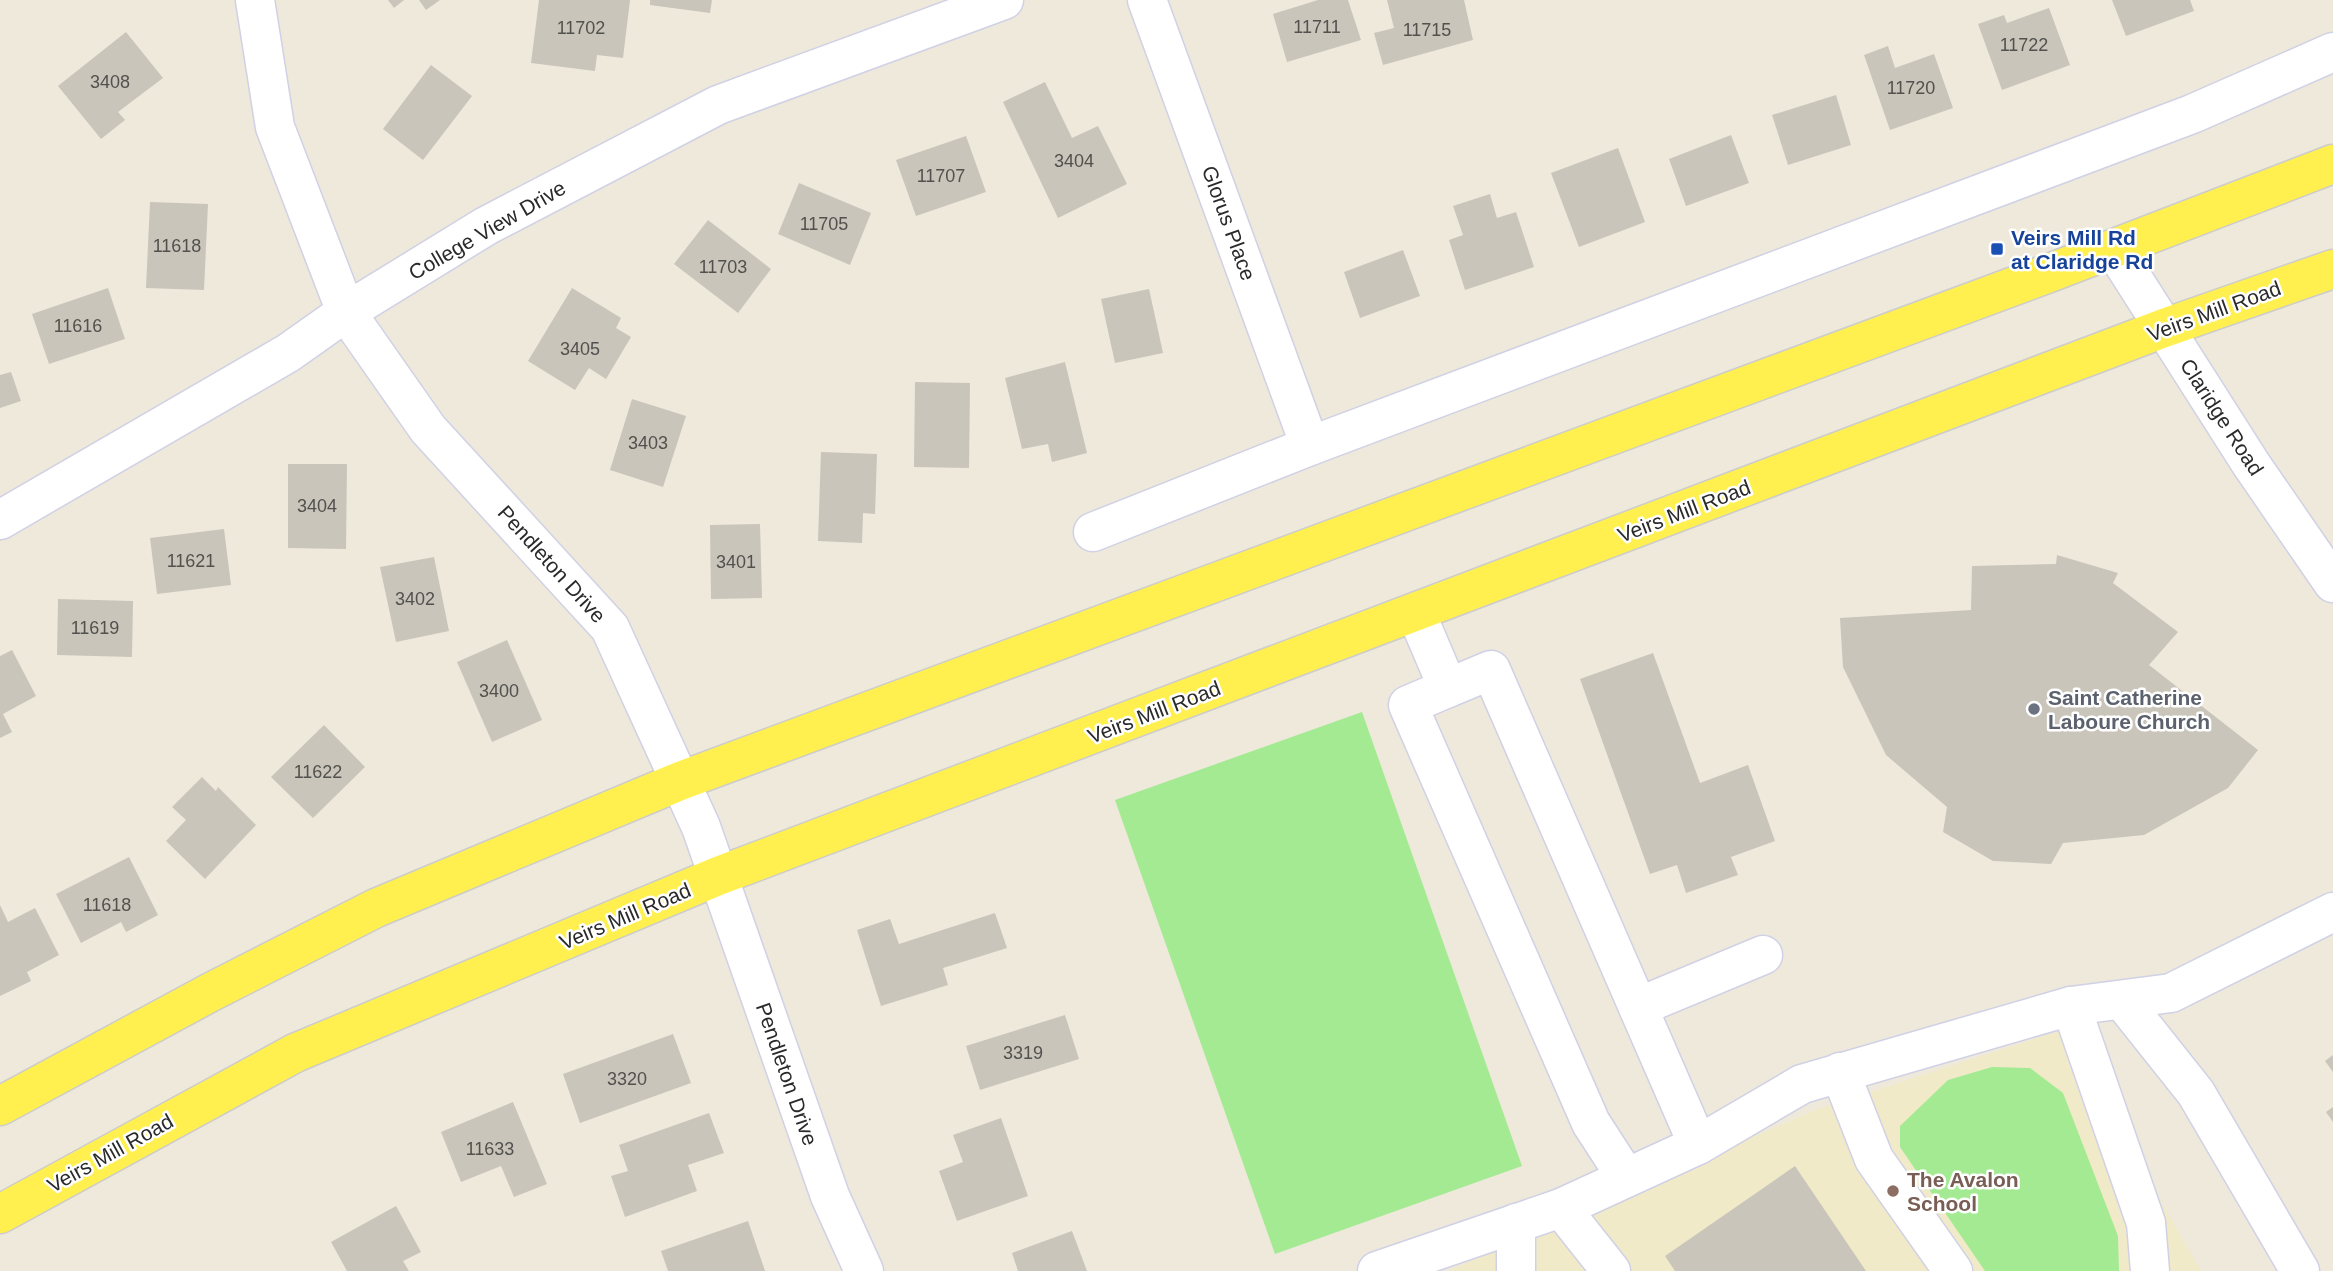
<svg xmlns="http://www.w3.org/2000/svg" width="2333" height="1271" font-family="Arial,sans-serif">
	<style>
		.education { fill: #f1eac9 }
		.green { fill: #a3ea92 }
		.building { fill: #c9c5bb }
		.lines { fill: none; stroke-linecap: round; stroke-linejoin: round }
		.minor-casing { stroke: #d0d1e5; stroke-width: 41 }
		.major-casing { stroke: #ccc; stroke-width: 41 }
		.minor { stroke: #fff; stroke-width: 38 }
		.major { stroke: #fff04f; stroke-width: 38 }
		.transit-dot { fill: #1a4fb4; stroke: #fff; stroke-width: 2.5 }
		.worship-dot { fill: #6b7280; stroke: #fff; stroke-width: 2.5 }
		.education-dot { fill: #8d6e63; stroke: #fff; stroke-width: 2.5 }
		.labels { text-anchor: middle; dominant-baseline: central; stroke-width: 5; stroke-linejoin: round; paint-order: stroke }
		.number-label { font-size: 18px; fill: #52514e }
		.street-label { font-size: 21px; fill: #2a2a2a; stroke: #fff }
		.transit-label { font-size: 21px; font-weight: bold; fill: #164399; stroke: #fff; text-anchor: start }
		.worship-label { font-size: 21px; font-weight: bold; fill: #5b616d; stroke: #fff; text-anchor: start }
		.education-label { font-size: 21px; font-weight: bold; fill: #785e54; stroke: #fff; text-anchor: start }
	</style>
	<rect width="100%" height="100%" fill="#eee9db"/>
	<polygon class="education" points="2062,1030 2201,1271 1448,1271 1815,1110"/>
	<g class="green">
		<polygon points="1362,712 1522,1166 1275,1254 1115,800"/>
		<polygon points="1992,1067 2030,1068 2063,1093 2118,1236 2119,1271 1985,1271 1900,1147 1900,1126 1948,1080"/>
	</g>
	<g class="building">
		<polygon points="388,0 404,0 394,8"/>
		<polygon points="419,0 440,0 426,10"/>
		<polygon points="539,0 630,0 623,58 597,55 595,71 531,63"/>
		<polygon points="650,0 712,0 710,13 650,5"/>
		<polygon points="1318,0 1348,0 1361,40 1287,62 1273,14"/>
		<polygon points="1387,0 1464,0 1473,40 1383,65 1374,33 1394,28"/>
		<polygon points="2112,0 2190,0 2194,11 2126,36"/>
		<polygon points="2049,8 2070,65 2002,90 1978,24 2004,15 2007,23"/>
		<polygon points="126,32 163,78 118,112 125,120 101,139 58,86"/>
		<polygon points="1888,46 1895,68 1934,54 1953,108 1890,130 1864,55"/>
		<polygon points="431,65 472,96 423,160 383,129"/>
		<polygon points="1045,82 1072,138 1098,126 1127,184 1058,218 1003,102"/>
		<polygon points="1836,95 1851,145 1788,165 1772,115"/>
		<polygon points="1731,135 1749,183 1686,206 1669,159"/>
		<polygon points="966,136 986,192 916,216 896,160"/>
		<polygon points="1618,148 1645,222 1579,247 1551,173"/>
		<polygon points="799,183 871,213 850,265 778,234"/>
		<polygon points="1490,194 1497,218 1516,212 1534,267 1465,290 1449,240 1463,235 1453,206"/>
		<polygon points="150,202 208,204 204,290 146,288"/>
		<polygon points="708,220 771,269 738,313 674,264"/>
		<polygon points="1403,250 1420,296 1360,318 1344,272"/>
		<polygon points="108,288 125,339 49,364 32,314"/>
		<polygon points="572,288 621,318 616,328 631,337 606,379 589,368 575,390 528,361"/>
		<polygon points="1149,289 1163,353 1115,363 1101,299"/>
		<polygon points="1065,362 1087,453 1052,462 1048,444 1022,449 1005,378"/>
		<polygon points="11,372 21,401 0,408 0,375"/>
		<polygon points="915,382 970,383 969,468 914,467"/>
		<polygon points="632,399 686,416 663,487 610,470"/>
		<polygon points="821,452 877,454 875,514 863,513 862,543 818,541"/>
		<polygon points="288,464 347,464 346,549 288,548"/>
		<polygon points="760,524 762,598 711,599 710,525"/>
		<polygon points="224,529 231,585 157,594 150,538"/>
		<polygon points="2057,555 2118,573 2113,583 2178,632 2149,665 2258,750 2228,788 2144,835 2063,843 2051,864 1993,861 1943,832 1947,807 1886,755 1843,667 1840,618 1971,610 1972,566 2056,564"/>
		<polygon points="434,557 449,631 396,642 380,567"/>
		<polygon points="58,599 133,601 132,657 57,655"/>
		<polygon points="507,640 542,720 492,742 457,662"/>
		<polygon points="12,650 36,696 3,714 12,732 0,738 0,656"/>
		<polygon points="1653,653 1700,783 1748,765 1775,841 1731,857 1738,875 1686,893 1677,865 1650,874 1580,679"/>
		<polygon points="324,725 365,767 313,818 271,777"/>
		<polygon points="202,777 216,791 218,787 256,825 205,879 166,841 186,820 172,807"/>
		<polygon points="129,857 158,915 126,932 121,922 81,943 56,894"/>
		<polygon points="0,905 8,922 35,908 59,955 27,972 31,981 0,996"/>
		<polygon points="995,913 1007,948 943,968 948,985 881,1006 857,930 890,919 899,944"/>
		<polygon points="1065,1015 1079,1059 980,1090 966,1046"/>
		<polygon points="673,1034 691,1083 580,1123 563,1074"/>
		<polygon points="2333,1055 2333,1072 2325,1061"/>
		<polygon points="513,1102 547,1184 514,1197 501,1166 461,1182 441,1132"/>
		<polygon points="2333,1107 2333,1122 2326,1112"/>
		<polygon points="709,1113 724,1153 688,1165 697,1191 625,1217 611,1176 628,1171 619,1145"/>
		<polygon points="1001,1118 1028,1196 957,1221 939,1171 963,1162 953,1135"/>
		<polygon points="1795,1166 1866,1271 1675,1271 1665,1256"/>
		<polygon points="396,1206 421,1252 403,1261 409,1271 347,1271 331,1242"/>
		<polygon points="748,1221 765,1271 668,1271 661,1251"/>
		<polygon points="1072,1231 1087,1271 1018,1271 1012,1253"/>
	</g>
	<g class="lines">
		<g class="minor-casing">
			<g id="minor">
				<polyline points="255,0 275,127 346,312 428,429 610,628 701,827 830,1196 864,1271"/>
				<polyline points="1147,0 1310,446"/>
				<polyline points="2114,249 2251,464 2333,583"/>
				<polyline points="0,520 288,353 346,312 486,226 718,105 1004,0"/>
				<polyline points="1093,532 1310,446 2192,114 2333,52"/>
				<polyline points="1416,613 1448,688 1408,705 1591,1123 1626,1177"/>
				<polyline points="1448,688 1491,670 1698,1145"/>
				<polyline points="2122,1000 2196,1093 2300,1271"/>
				<polyline points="1638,1007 1763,955"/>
				<polyline points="1840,1072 1874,1159 1953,1271"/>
				<polyline points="1561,1208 1611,1271"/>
				<polyline points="1377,1271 1561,1208 1698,1145 1802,1084 2071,1006"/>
				<polyline points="1516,1271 1516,1223"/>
				<polyline points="2150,1271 2146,1223 2071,1006 2171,993 2333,912"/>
			</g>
		</g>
		<g class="major-casing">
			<g id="major">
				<polyline points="0,1106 211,992 376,908 680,781 2052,272 2333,164"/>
				<polyline points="0,1214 295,1053 718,876 2164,328 2333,269"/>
			</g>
		</g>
		<use href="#minor" class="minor"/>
		<use href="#major" class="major"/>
	</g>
	<rect class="transit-dot" x="1990" y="242" width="14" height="14" rx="3.5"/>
	<circle class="worship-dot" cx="2034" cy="709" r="7"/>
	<circle class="education-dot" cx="1893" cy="1191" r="7"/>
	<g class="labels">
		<g class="number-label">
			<text x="1317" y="27">11711</text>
			<text x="581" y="28">11702</text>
			<text x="1427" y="30">11715</text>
			<text x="2024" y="45">11722</text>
			<text x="110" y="82">3408</text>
			<text x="1911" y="88">11720</text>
			<text x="1074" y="161">3404</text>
			<text x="941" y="176">11707</text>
			<text x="824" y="224">11705</text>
			<text x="177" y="246">11618</text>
			<text x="723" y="267">11703</text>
			<text x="78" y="326">11616</text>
			<text x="580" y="349">3405</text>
			<text x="648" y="443">3403</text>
			<text x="317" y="506">3404</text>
			<text x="191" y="561">11621</text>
			<text x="736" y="562">3401</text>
			<text x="415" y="599">3402</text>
			<text x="95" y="628">11619</text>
			<text x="499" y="691">3400</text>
			<text x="318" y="772">11622</text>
			<text x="107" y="905">11618</text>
			<text x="1023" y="1053">3319</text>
			<text x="627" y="1079">3320</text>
			<text x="490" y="1149">11633</text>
		</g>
		<g class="street-label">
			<text transform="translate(1229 223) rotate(70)">Glorus Place</text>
			<text transform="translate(487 230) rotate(-30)">College View Drive</text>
			<text transform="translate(2214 311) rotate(-20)">Veirs Mill Road</text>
			<text transform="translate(2222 417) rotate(57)">Claridge Road</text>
			<text transform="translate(1684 511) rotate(-21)">Veirs Mill Road</text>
			<text transform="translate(552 564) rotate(48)">Pendleton Drive</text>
			<text transform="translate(1154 712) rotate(-21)">Veirs Mill Road</text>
			<text transform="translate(625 916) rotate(-23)">Veirs Mill Road</text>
			<text transform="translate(787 1074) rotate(71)">Pendleton Drive</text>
			<text transform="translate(110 1153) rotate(-29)">Veirs Mill Road</text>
		</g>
		<g class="transit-label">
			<text x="2011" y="237">Veirs Mill Rd<tspan x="2011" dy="24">at Claridge Rd</tspan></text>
		</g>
		<g class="worship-label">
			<text x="2048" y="697">Saint Catherine<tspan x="2048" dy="24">Laboure Church</tspan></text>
		</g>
		<g class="education-label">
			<text x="1907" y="1179">The Avalon<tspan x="1907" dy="24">School</tspan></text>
		</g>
	</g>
</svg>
